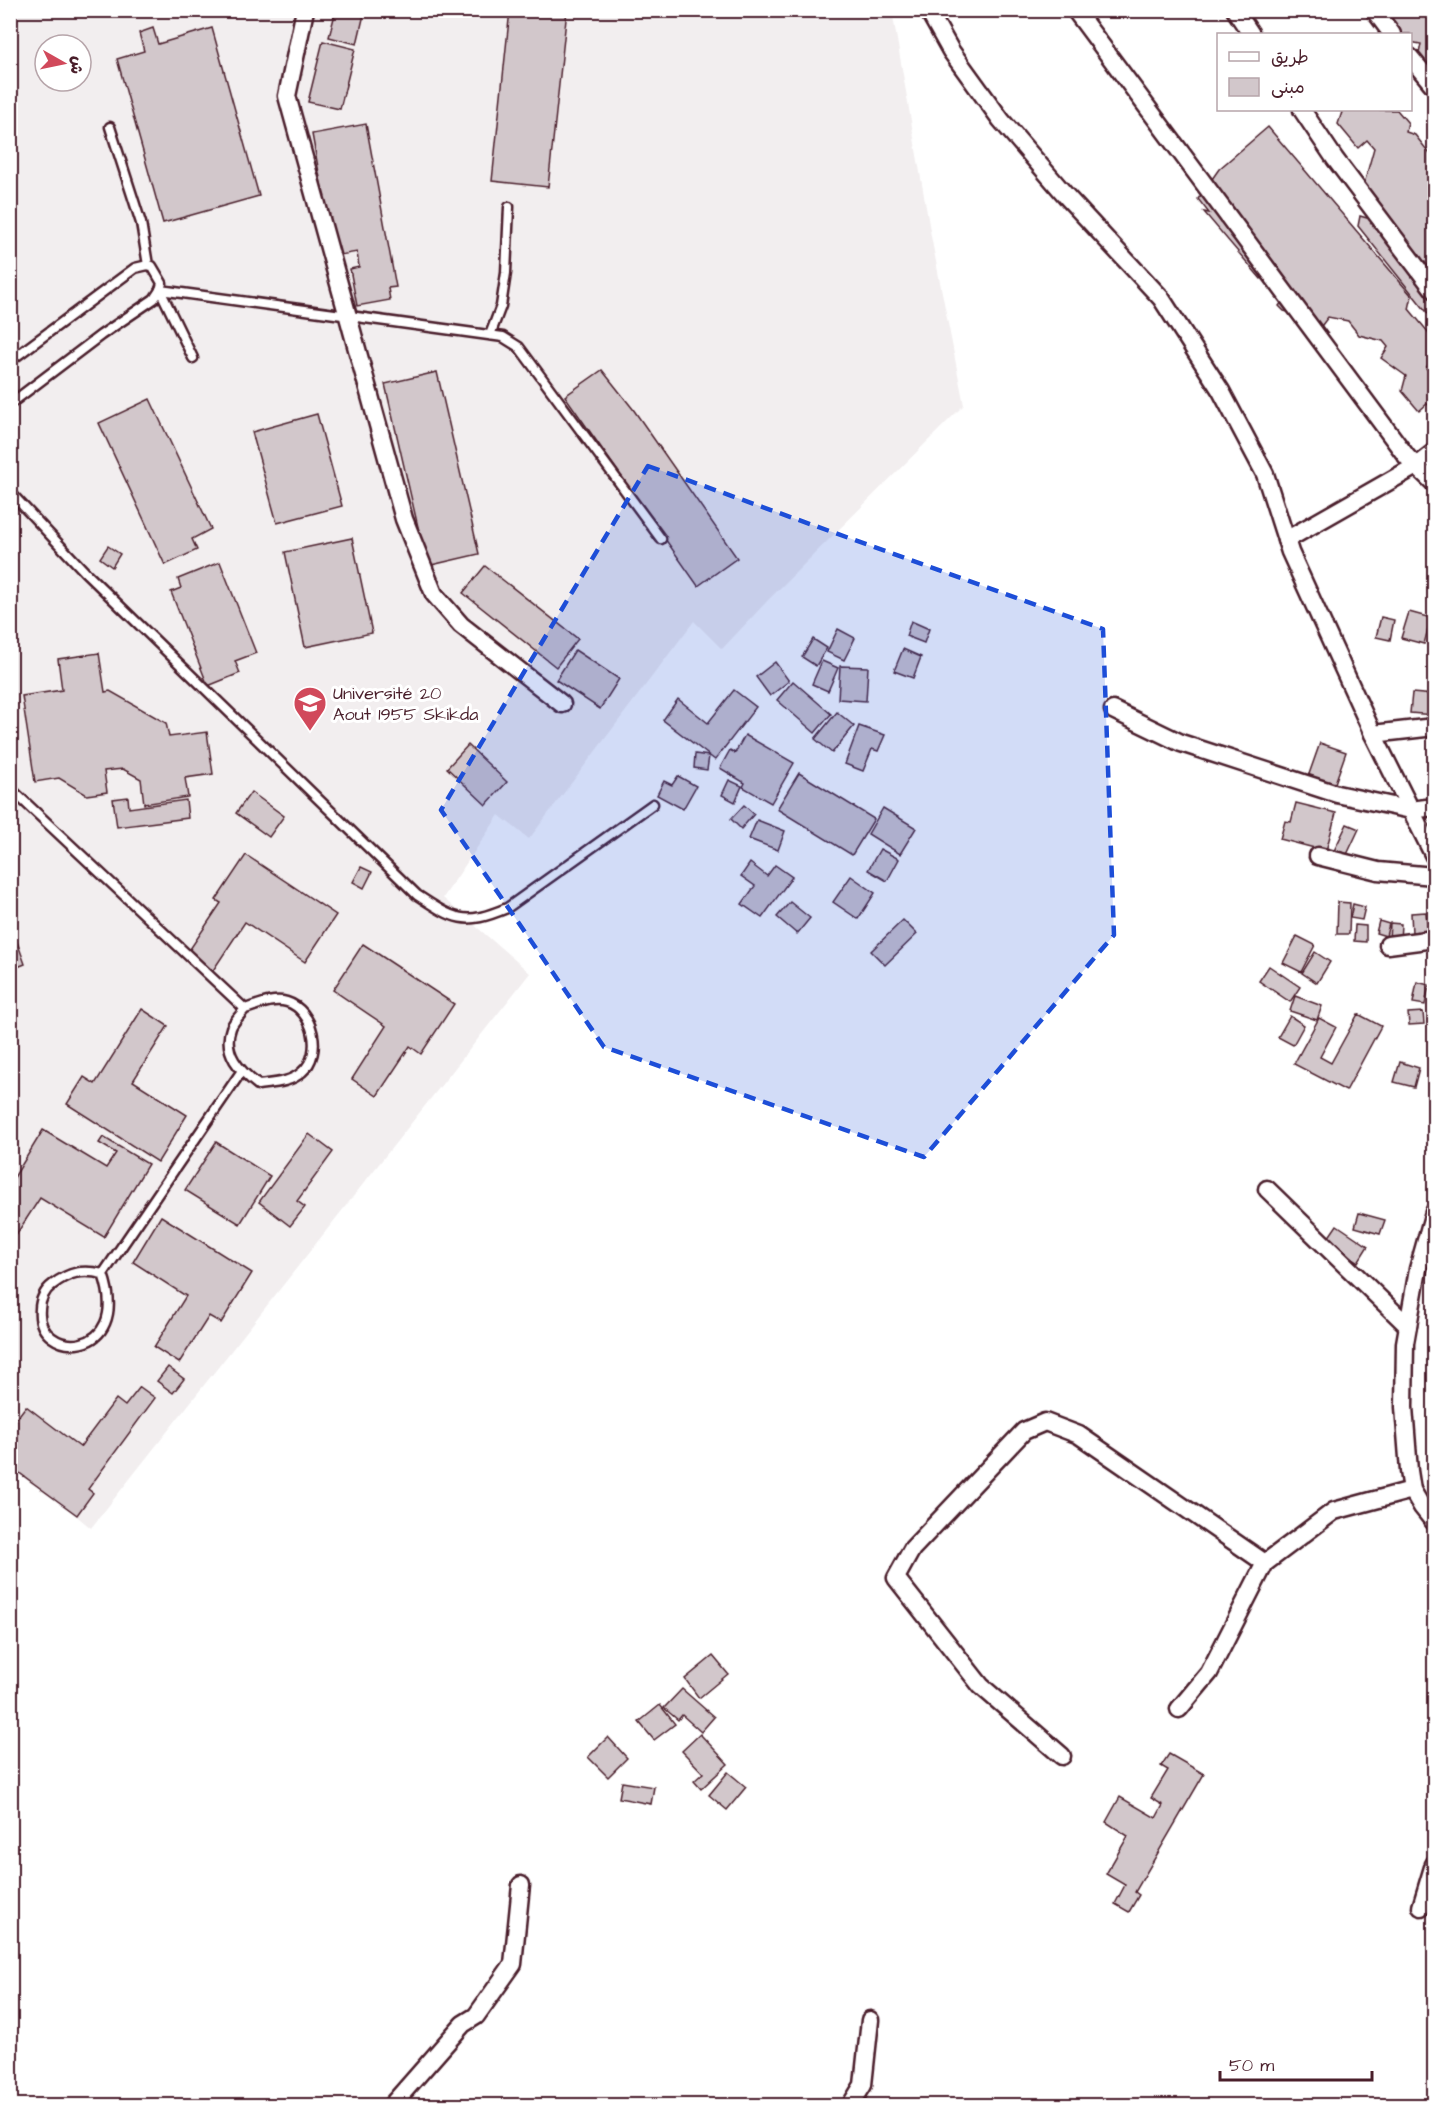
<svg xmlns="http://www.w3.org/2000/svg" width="1445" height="2116" font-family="'Architects Daughter','Playpen Sans Arabic',sans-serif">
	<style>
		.built { fill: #f2eeef; fill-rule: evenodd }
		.building { fill: #d2c7cb; stroke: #4a1f2b; stroke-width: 1.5 }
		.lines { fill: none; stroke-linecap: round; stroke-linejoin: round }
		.lane-casing { stroke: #4a1f2b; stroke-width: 13 }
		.street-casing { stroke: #4a1f2b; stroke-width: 21 }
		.lane { stroke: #fff; stroke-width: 8 }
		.street { stroke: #fff; stroke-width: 16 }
		.marked { fill: #1d4ed8; fill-opacity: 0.2; stroke: #1d4ed8; stroke-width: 4.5; stroke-dasharray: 12 8; stroke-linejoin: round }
		.labels { text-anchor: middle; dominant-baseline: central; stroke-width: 6; stroke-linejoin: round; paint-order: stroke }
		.poi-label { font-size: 18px; fill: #4a1f2b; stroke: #fff; text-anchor: start }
	</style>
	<rect width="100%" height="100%" fill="#fff"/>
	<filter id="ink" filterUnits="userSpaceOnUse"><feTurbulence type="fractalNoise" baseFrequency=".0167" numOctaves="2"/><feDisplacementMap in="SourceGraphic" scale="12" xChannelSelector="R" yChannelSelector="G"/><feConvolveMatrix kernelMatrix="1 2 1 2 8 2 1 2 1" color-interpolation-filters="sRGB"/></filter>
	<g filter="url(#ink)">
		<path class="built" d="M 10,11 L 892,11 L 931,236 L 964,405 L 770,598 L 722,649 L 694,621 L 529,839 L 499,815 L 443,898 L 530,973 L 91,1528 L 11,1462 ZM 45,45 L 81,45 L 81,81 L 45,81 Z"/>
		<g class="building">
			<polygon points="336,10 365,10 357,44 329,37"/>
			<polygon points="510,10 567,10 548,187 492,181"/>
			<polygon points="1383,10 1434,10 1434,72 1416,68 1421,44 1410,42 1410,34 1378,34"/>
			<polygon points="153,28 158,44 212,28 259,196 163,223 117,59 144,51 139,33"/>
			<polygon points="323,41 355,49 340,109 308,102"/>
			<polygon points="1339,110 1397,110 1408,123 1406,132 1415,135 1434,159 1434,321 1358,226 1360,216 1374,220 1359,202 1374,148 1367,140 1358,148 1338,124 1342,112"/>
			<polygon points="366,124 396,287 388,288 390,300 357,306 350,269 359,267 357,252 334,256 312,134"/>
			<polygon points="1268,127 1412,296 1409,309 1434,339 1434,356 1426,368 1434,378 1434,409 1427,404 1419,411 1402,391 1406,376 1381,358 1388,347 1383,341 1359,335 1348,321 1328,317 1319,329 1309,317 1284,311 1279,306 1288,294 1269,272 1261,279 1204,212 1209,213 1198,199 1219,169"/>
			<polygon points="602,370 633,409 737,558 698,586 565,396"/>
			<polygon points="437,372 479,554 427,566 385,384"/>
			<polygon points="150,399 211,529 192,539 197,550 165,565 99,423"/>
			<polygon points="317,414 342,506 277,523 252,432"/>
			<polygon points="352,538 372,633 305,647 285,552"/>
			<polygon points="108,546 120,554 112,567 100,558"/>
			<polygon points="220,562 256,653 235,661 240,673 208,686 171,592 181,588 178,579"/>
			<polygon points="485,566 578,639 556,667 463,593"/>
			<polygon points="1409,612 1431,618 1424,644 1401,638"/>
			<polygon points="1381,617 1394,620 1390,640 1376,637"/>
			<polygon points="911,621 929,629 924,643 906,636"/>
			<polygon points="838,629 855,638 844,660 827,652"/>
			<polygon points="813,639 827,648 816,666 802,657"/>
			<polygon points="903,649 921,657 913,678 894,671"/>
			<polygon points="575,650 619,679 600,709 556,680"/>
			<polygon points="99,653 105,692 110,691 166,723 169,737 207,732 213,774 185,778 188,797 144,804 141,779 123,769 104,771 107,792 87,795 59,778 35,782 22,696 62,690 58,659"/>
			<polygon points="822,661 838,668 828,691 812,684"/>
			<polygon points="775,662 789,681 770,696 756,677"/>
			<polygon points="840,666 868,667 866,701 838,699"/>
			<polygon points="793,681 831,714 815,733 777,700"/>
			<polygon points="734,690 756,707 715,760 663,720 678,699 708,723"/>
			<polygon points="1412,693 1434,695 1434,715 1410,713"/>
			<polygon points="837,712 854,726 832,753 815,739"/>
			<polygon points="859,726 885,735 878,751 872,749 863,771 845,764"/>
			<polygon points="745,735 794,763 771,803 743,787 745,783 720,768 730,750 735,753"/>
			<polygon points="1320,743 1346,752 1334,786 1308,777"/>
			<polygon points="468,745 507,782 486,805 447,768"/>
			<polygon points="695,754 709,756 707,770 694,768"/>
			<polygon points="799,773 874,819 852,855 777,809"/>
			<polygon points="678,776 696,786 683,809 657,795 664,781 672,785"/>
			<polygon points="729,780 742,786 735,802 722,795"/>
			<polygon points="251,792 284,816 269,837 236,813"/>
			<polygon points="128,797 129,808 186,800 188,818 117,827 113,799"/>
			<polygon points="1296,803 1336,813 1326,851 1280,839 1285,821 1291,822"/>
			<polygon points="744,805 754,814 741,829 731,819"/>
			<polygon points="883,808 916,828 900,854 868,834"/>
			<polygon points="757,820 785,831 778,850 749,839"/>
			<polygon points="1347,824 1359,829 1343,863 1331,857"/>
			<polygon points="880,849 899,859 887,881 868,870"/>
			<polygon points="246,855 336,915 305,962 245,922 212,972 186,955 221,903 216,900"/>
			<polygon points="750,863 767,876 775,865 792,877 762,918 742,904 755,886 741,876"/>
			<polygon points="361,867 372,872 364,888 353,882"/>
			<polygon points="851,876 875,893 858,919 833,902"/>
			<polygon points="790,902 810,918 797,934 777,917"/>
			<polygon points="1338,902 1350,903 1349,934 1337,934"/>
			<polygon points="1353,904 1365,907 1362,920 1350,918"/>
			<polygon points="1426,912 1428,932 1412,933 1411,913"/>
			<polygon points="903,920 917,934 885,965 871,951"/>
			<polygon points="1379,921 1389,924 1386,936 1376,933"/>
			<polygon points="1390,923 1401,924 1400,941 1389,940"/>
			<polygon points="1355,925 1366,926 1366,942 1354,941"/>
			<polygon points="15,936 25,964 10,970 10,938"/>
			<polygon points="1297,936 1315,945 1301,972 1283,963"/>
			<polygon points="363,944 454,1004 421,1054 410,1046 377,1096 352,1079 386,1026 333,990"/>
			<polygon points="1315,952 1330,962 1317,983 1302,973"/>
			<polygon points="1269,966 1300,987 1290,1002 1259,981"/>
			<polygon points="1417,982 1429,985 1425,1005 1413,1003"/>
			<polygon points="1295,996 1322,1006 1317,1020 1290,1011"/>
			<polygon points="142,1009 168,1026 133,1081 187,1115 158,1162 67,1104 84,1077 95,1084"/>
			<polygon points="1423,1012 1424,1024 1409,1025 1408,1013"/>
			<polygon points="1358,1014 1381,1026 1346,1091 1294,1064 1319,1018 1336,1027 1320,1057 1331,1063"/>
			<polygon points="1290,1016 1304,1025 1293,1045 1278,1037"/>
			<polygon points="1400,1062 1419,1068 1414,1087 1394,1082"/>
			<polygon points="43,1130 106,1168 116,1153 99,1143 103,1137 148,1164 104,1237 40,1198 10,1244 10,1184"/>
			<polygon points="309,1134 333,1152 297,1201 305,1207 290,1226 259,1202"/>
			<polygon points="216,1142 270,1176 240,1224 185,1190"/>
			<polygon points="1359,1213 1385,1220 1380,1234 1355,1227"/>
			<polygon points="161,1216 252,1273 221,1323 209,1316 179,1363 154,1347 186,1296 133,1262"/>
			<polygon points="1337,1225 1368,1246 1358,1262 1326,1241"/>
			<polygon points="168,1367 184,1379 173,1393 157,1381"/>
			<polygon points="140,1387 155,1398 88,1489 93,1493 77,1515 10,1466 10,1427 26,1406 80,1447 116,1399 125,1406"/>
			<polygon points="713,1656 728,1674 699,1698 685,1679"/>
			<polygon points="682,1689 714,1717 701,1732 682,1715 678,1720 664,1708"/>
			<polygon points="660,1705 675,1724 654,1740 639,1722"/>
			<polygon points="700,1734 728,1764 701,1789 694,1781 703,1773 682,1751"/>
			<polygon points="608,1737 627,1758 608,1777 588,1757"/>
			<polygon points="1169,1754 1204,1774 1135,1892 1139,1895 1129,1912 1115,1904 1125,1885 1106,1874 1128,1836 1106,1822 1120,1797 1156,1818 1163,1805 1151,1798 1168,1770 1161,1766"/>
			<polygon points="728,1772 746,1787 727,1810 709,1795"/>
			<polygon points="622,1782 654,1787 651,1804 619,1798"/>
		</g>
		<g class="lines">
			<g class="lane-casing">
				<g id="lane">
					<polyline points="160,290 503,337 519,347 661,539"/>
					<polyline points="160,290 193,358"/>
					<polyline points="490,335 501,306 506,273 509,207"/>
					<polyline points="10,361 135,268 148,265"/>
					<polyline points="10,404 101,335 154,299 160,290 162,283 152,266 148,265 141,223 110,127"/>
					<path d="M 10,492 L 85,572 L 417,895 C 455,920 464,926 507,908 L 653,804"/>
					<path d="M 10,788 L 245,1009 C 258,1005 273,998 287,1002 C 313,1010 324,1053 302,1072 C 290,1083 273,1083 258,1085 C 240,1071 222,1053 231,1028 C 233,1022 241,1014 245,1009"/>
					<path d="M 103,1274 C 82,1269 69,1272 52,1285 C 45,1290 40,1300 40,1309 C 35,1361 133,1360 103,1274 L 241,1072"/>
				</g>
			</g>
			<g class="street-casing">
				<g id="street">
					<polyline points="305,10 287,96 404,519 434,594 461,625 562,704"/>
					<polyline points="928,10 951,51 1001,120 1068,198 1161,298 1221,391 1265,474 1290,552 1373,734 1434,856"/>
					<polyline points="1075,10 1407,457 1434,483"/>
					<polyline points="1235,10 1251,34"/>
					<polyline points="1374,10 1392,34"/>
					<polyline points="1410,57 1434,86"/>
					<polyline points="1302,110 1335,159 1434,290"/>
					<polyline points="1286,540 1416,466 1434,452"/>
					<polyline points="1113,710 1181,743 1337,794 1411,810 1434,807"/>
					<polyline points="1373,734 1434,727"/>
					<polyline points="1318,856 1378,871 1434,876"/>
					<polyline points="1388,945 1434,939"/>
					<polyline points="1267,1189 1408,1326"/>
					<polyline points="1434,1212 1418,1269 1405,1343 1404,1407 1409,1471 1412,1490 1422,1507 1434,1522"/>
					<polyline points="1179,1709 1209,1673 1265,1563 1334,1511 1412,1490"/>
					<polyline points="1062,1756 981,1686 896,1578 912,1549 1024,1431 1045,1422 1079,1435 1265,1563"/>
					<polyline points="1421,1907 1434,1864"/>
					<polyline points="391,2106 463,2024 476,2016 513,1964 521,1885"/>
					<polyline points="850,2106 863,2085 870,2020"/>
				</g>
			</g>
			<use href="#lane" class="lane"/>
			<use href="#street" class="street"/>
		</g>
	</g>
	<path class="marked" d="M 648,466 L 1103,629 L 1114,935 L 924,1157 L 604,1047 L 441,810 Z"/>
	<defs>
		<g id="university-pin" transform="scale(1.725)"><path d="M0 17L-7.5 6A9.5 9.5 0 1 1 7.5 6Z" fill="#d1495b" stroke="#fff"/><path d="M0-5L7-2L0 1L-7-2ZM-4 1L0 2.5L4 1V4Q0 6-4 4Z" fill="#fff"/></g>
	</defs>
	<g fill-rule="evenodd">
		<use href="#university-pin" x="310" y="703"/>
	</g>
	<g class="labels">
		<g class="poi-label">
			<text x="333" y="693">Université 20<tspan x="333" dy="21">Aout 1955 Skikda</tspan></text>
		</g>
	</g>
	<rect width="1445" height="2116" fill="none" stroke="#fff" stroke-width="36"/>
	<rect x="18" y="18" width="1409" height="2080" fill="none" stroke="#4a1f2b" stroke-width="2" filter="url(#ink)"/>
	<rect x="1217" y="33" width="195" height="78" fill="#ffffff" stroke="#b7a5aa" stroke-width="1.5"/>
	<rect x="1229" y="52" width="30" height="9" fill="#ffffff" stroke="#b7a5aa" stroke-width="1.5"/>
	<text x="1271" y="63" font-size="18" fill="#4a1f2b">طريق</text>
	<rect x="1229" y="78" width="30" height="18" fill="#d2c7cb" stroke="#b7a5aa" stroke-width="1.5"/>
	<text x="1271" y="93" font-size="18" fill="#4a1f2b">مبنى</text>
	<g transform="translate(63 63) rotate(99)"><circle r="28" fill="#ffffff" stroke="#b7a5aa" stroke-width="1.5"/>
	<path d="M0-4.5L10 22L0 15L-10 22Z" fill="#d1495b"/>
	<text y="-9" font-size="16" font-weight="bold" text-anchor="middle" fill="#4a1f2b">ش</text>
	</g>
	<path d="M1220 2071v9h152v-9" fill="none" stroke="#4a1f2b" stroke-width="3"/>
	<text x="1229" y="2071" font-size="18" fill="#4a1f2b" stroke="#ffffff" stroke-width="4.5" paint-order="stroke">50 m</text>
</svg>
